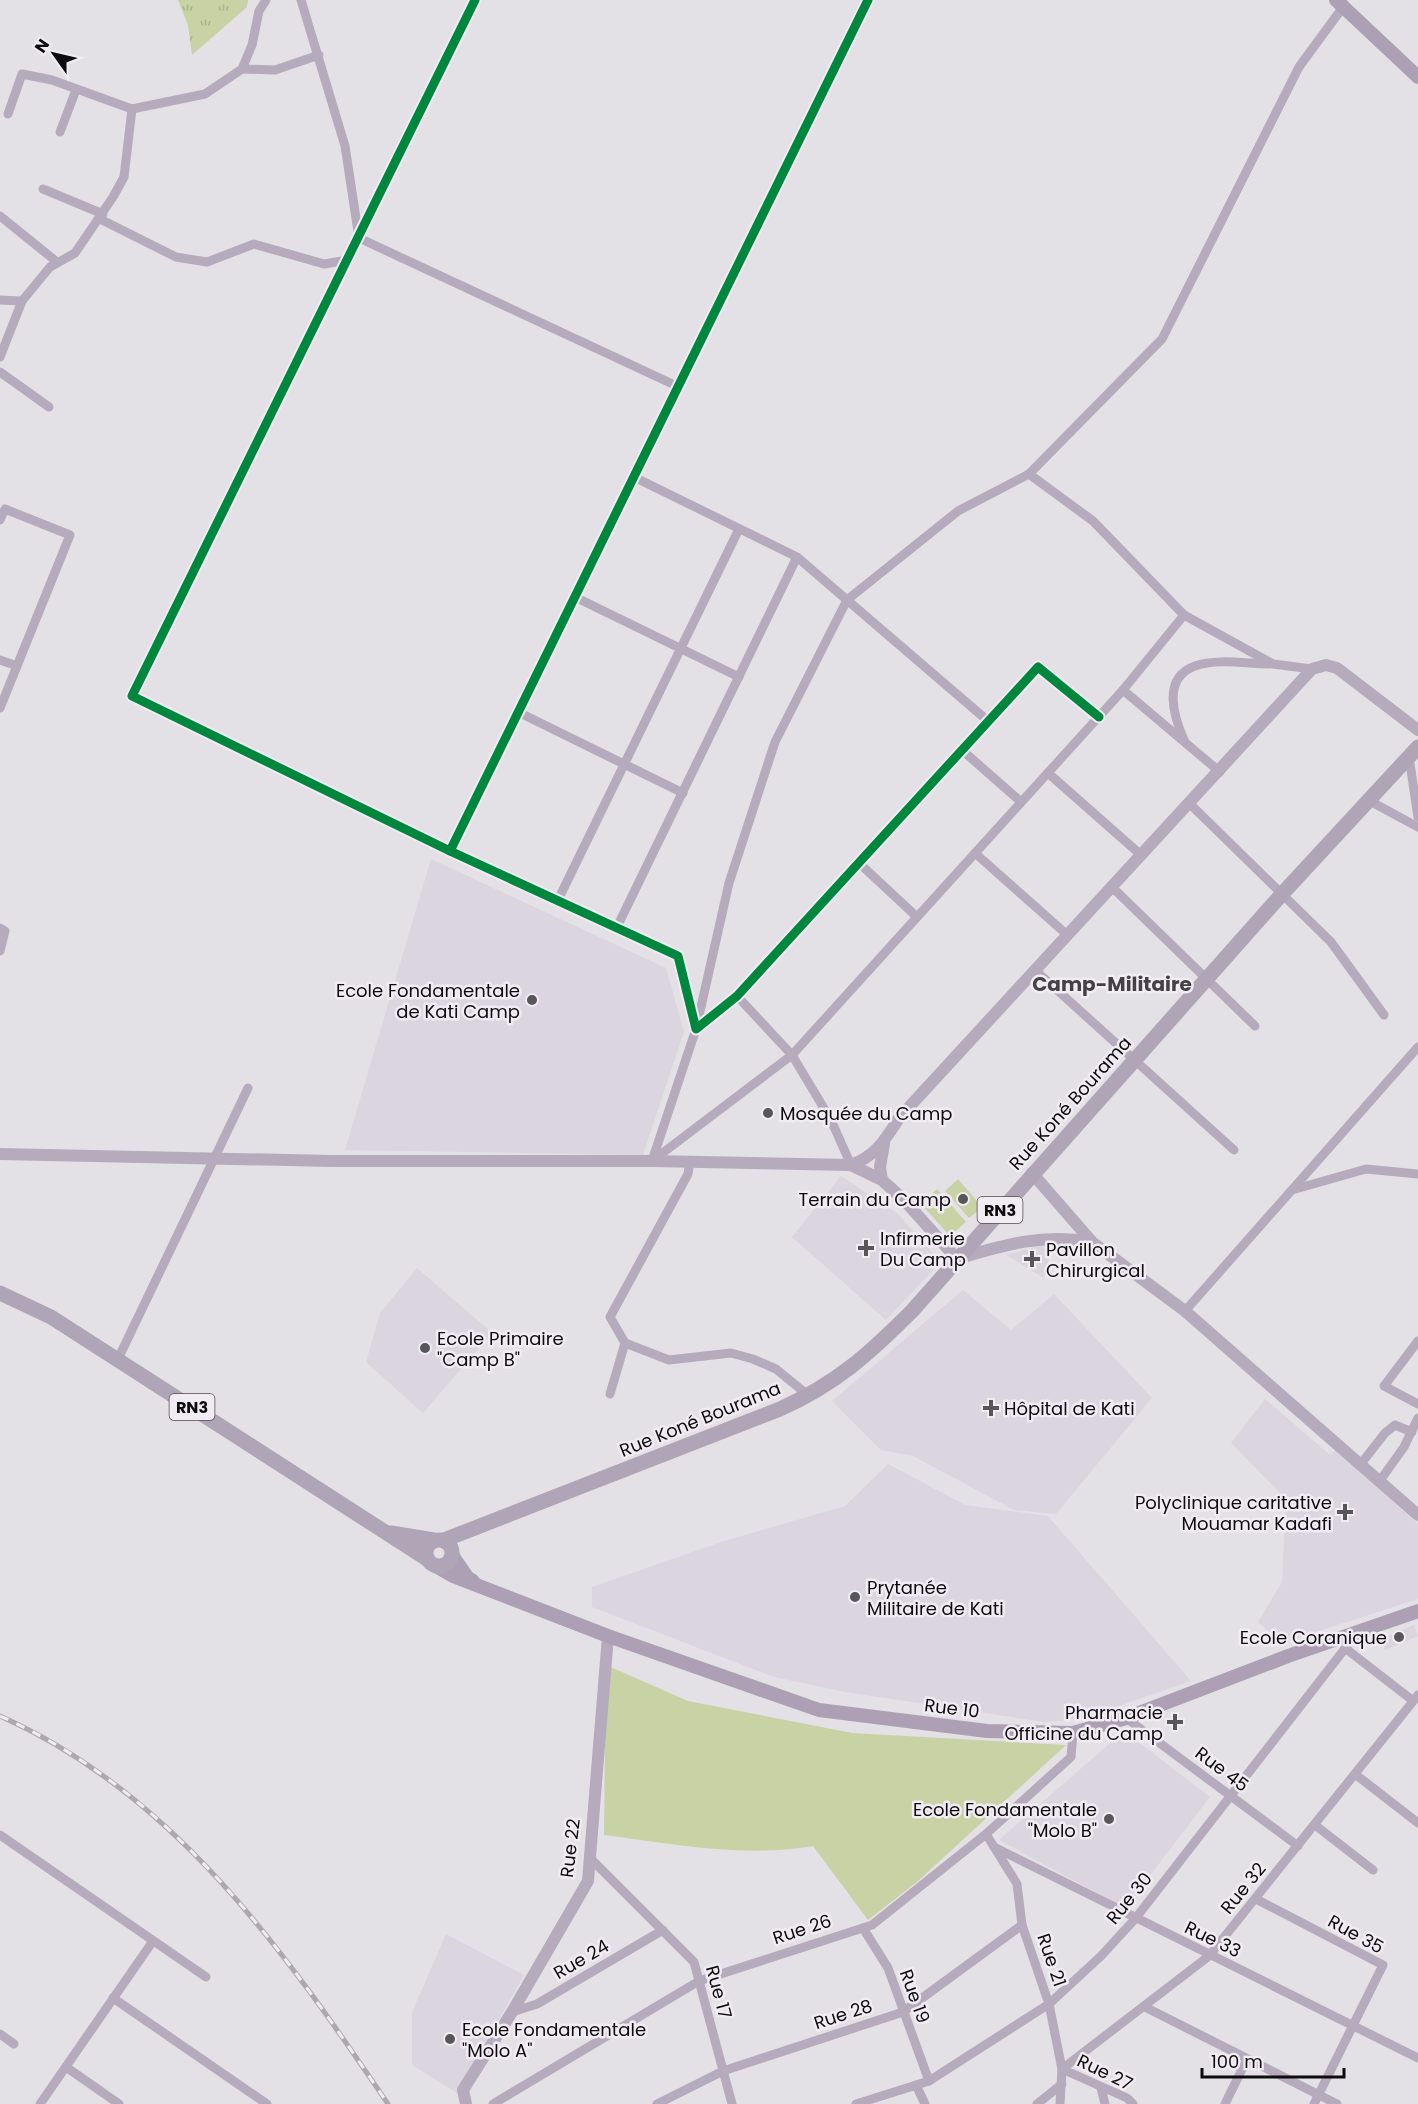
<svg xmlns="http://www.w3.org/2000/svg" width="1418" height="2104" font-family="Poppins,sans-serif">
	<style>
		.built { fill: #dbd5df }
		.grass { fill: url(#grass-tufts) }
		.pitch { fill: #c8d2a5 }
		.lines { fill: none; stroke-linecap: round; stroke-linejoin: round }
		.minor { stroke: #b6abbc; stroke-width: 9 }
		.tertiary { stroke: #b6abbc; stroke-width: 12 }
		.secondary { stroke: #ada0b4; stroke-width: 14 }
		.trunk { stroke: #b0a4b7; stroke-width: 15 }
		.rail-casing { stroke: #ada8af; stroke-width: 5 }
		.rail { stroke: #f1ecf4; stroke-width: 3; stroke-dasharray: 9; stroke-linecap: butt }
		.cycleway-casing { stroke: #f1ecf4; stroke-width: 13 }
		.cycleway { stroke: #00873e; stroke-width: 9 }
		.poi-dot { fill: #575659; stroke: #f1ecf4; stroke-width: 2 }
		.labels { text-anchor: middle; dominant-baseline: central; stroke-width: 5; stroke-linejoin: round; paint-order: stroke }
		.shield { fill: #f1ecf4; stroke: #514e52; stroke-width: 1.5 }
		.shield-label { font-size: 16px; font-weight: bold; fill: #0c0b0d }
		.poi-label { font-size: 18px; fill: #0c0b0d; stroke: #f1ecf4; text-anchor: start }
		.street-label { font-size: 18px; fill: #0c0b0d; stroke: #f1ecf4 }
		.neighbourhood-label { font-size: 20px; font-weight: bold; fill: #434046; stroke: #f1ecf4 }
	</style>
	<defs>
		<pattern id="grass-tufts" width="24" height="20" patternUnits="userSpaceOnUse" patternTransform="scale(1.5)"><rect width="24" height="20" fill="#c8d2a5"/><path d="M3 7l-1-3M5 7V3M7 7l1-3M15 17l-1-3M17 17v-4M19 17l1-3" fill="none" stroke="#abb38d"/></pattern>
	</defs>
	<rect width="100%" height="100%" fill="#e3e1e5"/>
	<g class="built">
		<polygon points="431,859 666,968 684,1032 643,1155 345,1150"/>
		<polygon points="841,1176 897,1213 938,1259 938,1265 886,1320 792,1237"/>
		<polygon points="1042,1245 1052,1247 1044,1278 1006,1255"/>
		<polygon points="417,1268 492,1333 423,1413 366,1362 380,1313"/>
		<polygon points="963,1290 1011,1330 1054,1294 1152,1398 1056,1514 1014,1510 913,1456 881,1450 832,1401"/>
		<polygon points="1265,1399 1330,1455 1336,1450 1418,1524 1418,1599 1282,1643 1258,1622 1282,1582 1286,1499 1231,1443"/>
		<polygon points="888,1464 965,1505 1048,1516 1191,1681 1081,1719 1044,1722 845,1692 774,1677 592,1607 592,1587 724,1541 845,1506"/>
		<polygon points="1414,1625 1418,1636 1385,1650 1381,1639"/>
		<polygon points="1124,1731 1210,1797 1125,1908 999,1840"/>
		<polygon points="446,1934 524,1975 457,2093 412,2065 412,2012"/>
	</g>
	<polygon class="grass" points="178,0 248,0 247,7 192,55 188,25"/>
	<g class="pitch">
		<polygon points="958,1179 982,1207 969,1218 945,1191"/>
		<polygon points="937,1189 966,1222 950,1236 921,1204"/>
		<path d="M 606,1665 L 688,1701 L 852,1733 L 1066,1745 L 918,1881 L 868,1920 L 813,1846 C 744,1858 673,1844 604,1835 Z"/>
	</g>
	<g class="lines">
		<g class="minor">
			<polyline points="301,0 345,146 359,238 679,387"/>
			<polyline points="475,0 132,696 450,851 678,956 696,1029 737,996 1038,667 1099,717"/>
			<polyline points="242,69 275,70 319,55"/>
			<polyline points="8,114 22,74 52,80 132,109 205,94 242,69 252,45 259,11 266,0"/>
			<polyline points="60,132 76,90"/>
			<polyline points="43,189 103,214"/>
			<polyline points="0,216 57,262"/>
			<polyline points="100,219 176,257 207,262 254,244 324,264 348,260"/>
			<polyline points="0,300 22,301"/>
			<polyline points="0,357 22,301 50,267 75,253 113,197 124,177 132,109"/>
			<polyline points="0,372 49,407"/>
			<polyline points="1029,474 1162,339 1299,67 1343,7 1343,2"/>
			<polyline points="636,478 797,557 988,721"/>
			<polyline points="0,520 5,509 70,535 0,708"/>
			<polyline points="575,597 739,677"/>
			<polyline points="0,660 17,666"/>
			<polyline points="1123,690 1220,772"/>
			<polyline points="518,712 683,793"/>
			<path d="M 1185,742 C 1174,718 1161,678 1195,666 C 1217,658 1248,664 1270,664"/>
			<polyline points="962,750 1021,802"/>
			<polyline points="1409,757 1418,817"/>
			<polyline points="1048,773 1141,855"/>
			<polyline points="1368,800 1418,827"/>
			<polyline points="1190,804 1331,942 1384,1015"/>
			<polyline points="450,851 868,0"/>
			<polyline points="975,853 1064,932"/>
			<polyline points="859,863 917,917"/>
			<polyline points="1112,887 1255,1026"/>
			<polyline points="558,900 739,529"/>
			<polyline points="617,927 797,557"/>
			<polyline points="0,928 5,931 0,951"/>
			<polyline points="1035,970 1234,1150"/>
			<polyline points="737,996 792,1055 831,1120 851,1165"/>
			<polyline points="652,1161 696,1029 729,883 775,742 847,600 958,511 1029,474 1093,521 1184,615 1273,664 1312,669"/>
			<polyline points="652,1161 792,1055 1123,690 1184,615"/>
			<polyline points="690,1161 688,1174 610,1317 625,1343 669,1360 731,1353 753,1359 776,1369 809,1396"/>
			<polyline points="1292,1190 1366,1169 1418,1174"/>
			<polyline points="1185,1311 1418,1047"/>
			<polyline points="1418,1341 1384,1386 1418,1404"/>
			<polyline points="118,1359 248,1088"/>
			<polyline points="610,1394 625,1343"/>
			<polyline points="1360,1465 1385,1433 1395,1425 1412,1432"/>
			<polyline points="1379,1482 1404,1447 1418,1418"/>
			<polyline points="1345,1648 1412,1700"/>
			<polyline points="1126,1718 1298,1846"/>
			<polyline points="1355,1774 1418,1823"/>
			<polyline points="1315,1825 1373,1870"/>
			<polyline points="986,1834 1017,1884 1022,1925 1049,2004 1062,2069 1060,2104"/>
			<polyline points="0,1835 206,1977"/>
			<polyline points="994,1847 1418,2058"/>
			<polyline points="589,1857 694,1962 732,2104"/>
			<polyline points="1256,1899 1383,1965 1314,2104"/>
			<polyline points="863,1928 888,1968 929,2081"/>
			<polyline points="113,1998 267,2104"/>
			<polyline points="1145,2007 1337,2104"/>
			<polyline points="512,2012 537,2004 663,1930"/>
			<polyline points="0,2034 14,2044"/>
			<polyline points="66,2067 119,2104"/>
			<polyline points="916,2085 925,2104"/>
			<polyline points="1101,2088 1105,2104"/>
			<polyline points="40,2104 153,1941"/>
			<polyline points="493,2104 699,1981 872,1925 986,1834 1071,1757 1073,1733"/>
			<polyline points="657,2104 723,2071 903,2012 1022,1925"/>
			<polyline points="856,2104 929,2081 1049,2004 1101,1956 1135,1919 1357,1633"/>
			<polyline points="1037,2104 1062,2084"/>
			<polyline points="1133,2104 1127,2098 1062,2069 1209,1956 1418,1695"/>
			<polyline points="1225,2104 1247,2059"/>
		</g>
		<g class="tertiary">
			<path d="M 0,1154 L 333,1161 L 652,1161 L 851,1165 C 876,1156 885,1140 899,1118 L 1312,669 L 1326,665 L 1337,668 L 1418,730"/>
			<path d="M 851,1165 L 882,1180 L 904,1200 L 957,1259 C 1002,1245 1044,1233 1092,1242"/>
			<polyline points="1032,1173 1092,1242 1185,1311 1418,1515"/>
			<polyline points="882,1180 880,1167 884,1144"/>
			<polyline points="466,2104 463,2090 512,2012 588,1881 608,1636"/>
		</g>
		<g class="secondary">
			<polyline points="1336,0 1418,77"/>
			<polyline points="452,1555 467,1577 473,1581"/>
			<polyline points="434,1565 453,1576 608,1636 819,1710 987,1731 1073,1733 1126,1718 1288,1656 1418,1611"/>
		</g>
		<g class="trunk">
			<polyline points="0,1293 51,1317 427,1559"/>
			<polyline points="391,1533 434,1540"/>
			<circle cx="439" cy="1553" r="13"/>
			<path d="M 444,1540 L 780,1409 C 836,1384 869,1354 912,1311 L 1282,894 L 1418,747"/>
		</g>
		<g class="rail-casing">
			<path id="rail" d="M 0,1716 C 174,1793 285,1952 388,2104"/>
		</g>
		<use href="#rail" class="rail"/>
		<g class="cycleway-casing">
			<g id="cycleway">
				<polyline points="475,0 132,696 450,851 678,956 696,1029 737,996 1038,667 1099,717"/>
				<polyline points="450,851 868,0"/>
			</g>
		</g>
		<use href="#cycleway" class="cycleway"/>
	</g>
	<g class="poi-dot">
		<circle cx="532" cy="1000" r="6"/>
		<circle cx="768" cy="1113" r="6"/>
		<circle cx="963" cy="1199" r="6"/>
		<path d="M863 1239h6v6h6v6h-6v6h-6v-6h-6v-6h6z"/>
		<path d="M1029 1250h6v6h6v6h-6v6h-6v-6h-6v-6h6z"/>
		<circle cx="425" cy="1348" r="6"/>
		<path d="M988 1399h6v6h6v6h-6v6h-6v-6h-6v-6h6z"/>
		<path d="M1342 1503h6v6h6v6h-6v6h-6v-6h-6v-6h6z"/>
		<circle cx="855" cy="1597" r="6"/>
		<circle cx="1399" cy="1637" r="6"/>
		<path d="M1172 1713h6v6h6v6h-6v6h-6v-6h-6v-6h6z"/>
		<circle cx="1109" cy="1819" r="6"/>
		<circle cx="450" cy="2039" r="6"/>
	</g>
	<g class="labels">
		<g class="shield">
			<rect x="977.5" y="1197" width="45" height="26" rx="4.5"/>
			<rect x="169.5" y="1394" width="45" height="26" rx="4.5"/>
		</g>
		<g class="shield-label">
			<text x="1000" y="1210">RN3</text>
			<text x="192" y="1407">RN3</text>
		</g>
		<g class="poi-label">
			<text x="520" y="990" text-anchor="end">Ecole Fondamentale<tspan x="520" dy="21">de Kati Camp</tspan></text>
			<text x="780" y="1113">Mosquée du Camp</text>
			<text x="951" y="1199" text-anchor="end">Terrain du Camp</text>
			<text x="880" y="1238">Infirmerie<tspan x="880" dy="21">Du Camp</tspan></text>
			<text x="1046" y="1249">Pavillon<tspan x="1046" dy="21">Chirurgical</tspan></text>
			<text x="437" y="1338">Ecole Primaire<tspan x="437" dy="21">"Camp B"</tspan></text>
			<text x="1004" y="1408">Hôpital de Kati</text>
			<text x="1332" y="1502" text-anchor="end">Polyclinique caritative<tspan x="1332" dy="21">Mouamar Kadafi</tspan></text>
			<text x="867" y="1587">Prytanée<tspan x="867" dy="21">Militaire de Kati</tspan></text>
			<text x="1387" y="1637" text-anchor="end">Ecole Coranique</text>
			<text x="1163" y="1712" text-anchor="end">Pharmacie<tspan x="1163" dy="21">Officine du Camp</tspan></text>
			<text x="1097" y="1809" text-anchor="end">Ecole Fondamentale<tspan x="1097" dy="21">"Molo B"</tspan></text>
			<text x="462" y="2029">Ecole Fondamentale<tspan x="462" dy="21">"Molo A"</tspan></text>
		</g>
		<g class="street-label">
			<text transform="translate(1070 1103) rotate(-48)">Rue Koné Bourama</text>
			<text transform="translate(700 1419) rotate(-22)">Rue Koné Bourama</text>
			<text transform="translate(952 1708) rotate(7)">Rue 10</text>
			<text transform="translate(1222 1769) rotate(37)">Rue 45</text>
			<text transform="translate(570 1848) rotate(-83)">Rue 22</text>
			<text transform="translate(1243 1888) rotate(-51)">Rue 32</text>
			<text transform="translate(1129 1898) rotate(-51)">Rue 30</text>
			<text transform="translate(802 1929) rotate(-18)">Rue 26</text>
			<text transform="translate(1356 1934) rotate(29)">Rue 35</text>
			<text transform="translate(1213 1939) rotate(26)">Rue 33</text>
			<text transform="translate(581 1959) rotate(-30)">Rue 24</text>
			<text transform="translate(1052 1960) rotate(71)">Rue 21</text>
			<text transform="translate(719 1992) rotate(75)">Rue 17</text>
			<text transform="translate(915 1996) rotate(70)">Rue 19</text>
			<text transform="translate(843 2014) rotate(-18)">Rue 28</text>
			<text transform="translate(1105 2072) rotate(26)">Rue 27</text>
		</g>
		<g class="neighbourhood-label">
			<text x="1112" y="984">Camp-Militaire</text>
		</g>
	</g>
	<g transform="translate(54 54) rotate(304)" stroke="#f1ecf4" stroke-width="4.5" paint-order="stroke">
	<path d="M0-4.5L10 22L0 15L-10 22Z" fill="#0c0b0d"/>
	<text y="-9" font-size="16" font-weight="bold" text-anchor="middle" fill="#0c0b0d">N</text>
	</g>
	<path d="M1202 2068v9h142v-9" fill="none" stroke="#0c0b0d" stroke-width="3"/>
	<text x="1211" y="2068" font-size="18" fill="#0c0b0d" stroke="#f1ecf4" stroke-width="4.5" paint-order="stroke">100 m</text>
</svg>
